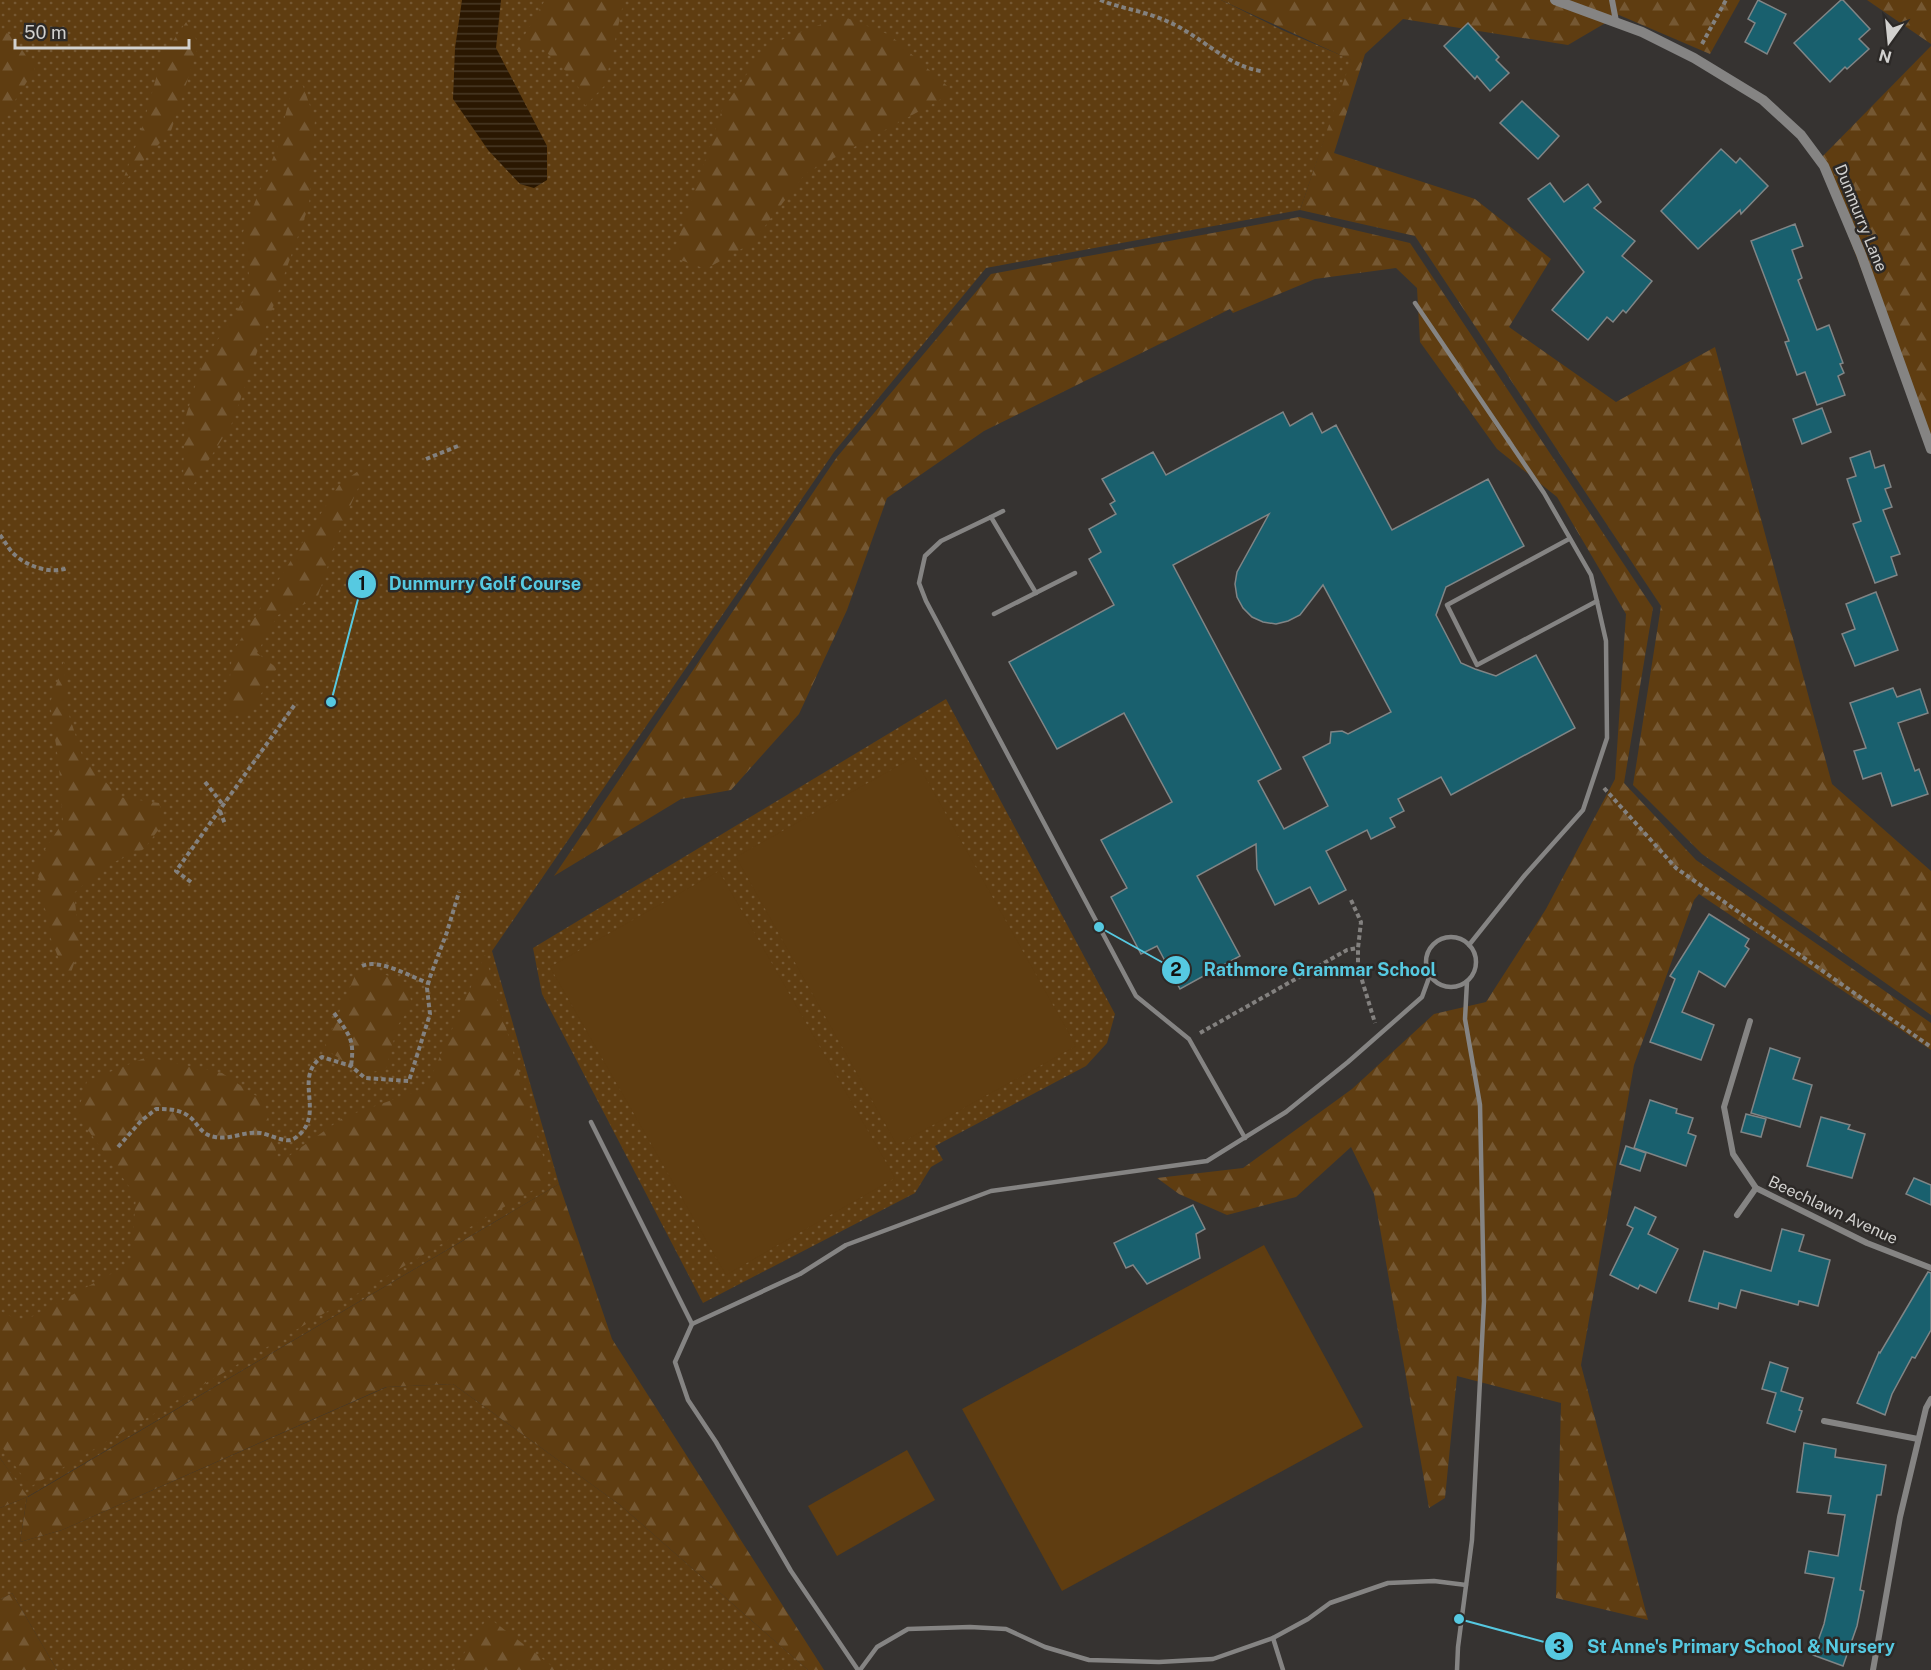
<svg xmlns="http://www.w3.org/2000/svg" width="1931" height="1670" font-family="'Public Sans',sans-serif">
	<style>
		.grass { fill: url(#grass-dots) }
		.forest { fill: url(#forest-firs) }
		.park { fill: #5f3d11 }
		.water { fill: url(#water-rules) }
		.building { fill: #19606e; stroke: #808586; stroke-width: 1.5; fill-rule: evenodd }
		.lines { fill: none; stroke-linecap: round; stroke-linejoin: round }
		.path { stroke: #83817f; stroke-width: 4; stroke-dasharray: 4.5 3; stroke-linecap: butt }
		.service { stroke: #858483; stroke-width: 4.5 }
		.minor { stroke: #858483; stroke-width: 6 }
		.tertiary { stroke: #858483; stroke-width: 10 }
		.labels { text-anchor: middle; dominant-baseline: central; stroke-width: 5; stroke-linejoin: round; paint-order: stroke }
		.street-label { font-size: 16px; fill: #d2d1cf; stroke: #2c2927 }
		.leader { fill: none; stroke: #56c9e1; stroke-width: 2 }
		.callout-dot { fill: #56c9e1; stroke: #2c2927; stroke-width: 2 }
		.mark-label { font-size: 18px; text-anchor: middle; font-weight: bold; fill: #111 }
		.callout-label { font-size: 18px; text-anchor: middle; font-weight: bold; fill: #56c9e1; stroke: #2c2927; stroke-width: 5; stroke-linejoin: round; paint-order: stroke }
	</style>
	<defs>
		<pattern id="grass-dots" width="8" height="8" patternUnits="userSpaceOnUse" patternTransform="scale(1.5)"><rect width="8" height="8" fill="#5f3d11"/><path d="M2 2h.1M6 6h.1" fill="none" stroke="#755833" stroke-width="1.8" stroke-linecap="round"/></pattern>
		<pattern id="forest-firs" width="22" height="20" patternUnits="userSpaceOnUse" patternTransform="scale(1.5)"><rect width="22" height="20" fill="#5f3d11"/><path d="M5 1l3.5 6h-7zM16 11l3.5 6h-7z" fill="#755833"/></pattern>
		<pattern id="water-rules" width="6" height="5" patternUnits="userSpaceOnUse" patternTransform="scale(1.5)"><rect width="6" height="5" fill="#2a1701"/><path d="M0 2.5h6" fill="none" stroke="#483825"/></pattern>
	</defs>
	<rect width="100%" height="100%" fill="#363331"/>
	<g class="grass">
		<polygon points="0,0 1221,0 1282,30 1352,60 1300,210 986,268 834,452 492,951 559,1184 27,1497 20,1542 62,1530 387,1387 453,1384 620,1505 808,1670 57,1670 12,1593 0,1600 0,1508 27,1497 0,1458"/>
		<polygon points="946,699 1115,1014 1107,1043 1086,1066 935,1146 943,1160 931,1167 915,1193 703,1303 542,994 533,948"/>
	</g>
	<g class="forest">
		<polygon points="545,0 624,0 605,85 585,106 576,81 542,48 516,50"/>
		<polygon points="1221,0 1740,0 1710,54 1619,15 1568,45 1403,19 1365,54 1334,153 1475,199 1551,259 1509,327 1616,402 1715,347 1832,784 1931,871 1931,1015 1702,854 1633,785 1661,606 1415,236 1300,210 1351,60"/>
		<polygon points="1867,0 1931,0 1931,44"/>
		<polygon points="842,16 890,35 954,92 805,174 752,243 706,269 672,257 722,110 766,46"/>
		<polygon points="186,22 199,44 171,131 121,185 141,132 162,57"/>
		<polygon points="0,31 12,35 35,69 0,124"/>
		<polygon points="1931,46 1931,449 1819,160"/>
		<polygon points="294,81 303,86 315,120 309,205 232,423 190,490 183,478 185,419 202,364 251,289 243,232 277,148"/>
		<polygon points="1299,217 1410,243 1653,608 1624,783 1696,860 1931,1023 1931,1050 1699,894 1694,900 1634,1065 1581,1365 1648,1620 1556,1598 1561,1403 1457,1376 1445,1498 1429,1508 1374,1194 1351,1147 1296,1197 1227,1215 1179,1194 1157,1178 1243,1168 1352,1089 1434,1014 1486,1002 1546,909 1615,779 1626,614 1557,497 1497,449 1420,342 1417,288 1396,268 1315,279 1233,313 1230,309 984,431 887,498 847,610 799,714 731,790 681,799 554,876 837,457 991,274"/>
		<polygon points="369,463 339,532 317,599 278,615 257,653 277,668 248,715 227,714 232,653 339,485"/>
		<polygon points="64,661 67,709 82,755 119,797 159,803 165,821 144,849 105,866 74,893 80,945 68,982 49,934 36,863 63,822 59,766 50,703"/>
		<polygon points="485,955 550,1180 30,1487 0,1444 0,1311 22,1322 131,1263 136,1196 77,1115 87,1081 147,1057 222,1073 264,1101 279,1163 344,1117 426,1088"/>
		<polygon points="357,971 376,971 407,983 412,1005 398,1025 386,1068 364,1075 324,1048"/>
		<polygon points="559,1184 612,1339 824,1670 808,1670 620,1505 453,1384 386,1387 62,1530 20,1542 27,1497 0,1508 0,1458 28,1497"/>
		<polygon points="12,1593 57,1670 0,1670 0,1600"/>
		<polygon points="488,1617 557,1670 453,1670"/>
	</g>
	<g class="park">
		<polygon points="914,757 1076,1046 897,1145 736,857"/>
		<polygon points="719,871 895,1178 726,1275 550,967"/>
		<polygon points="1264,1245 1363,1427 1062,1591 962,1409"/>
		<polygon points="907,1450 935,1500 837,1556 808,1506"/>
	</g>
	<polygon class="water" points="462,0 501,0 496,48 547,146 547,180 534,188 520,184 488,150 453,99 455,48"/>
	<g class="building">
		<polygon points="1758,0 1786,14 1767,54 1745,42 1755,23 1748,19"/>
		<polygon points="1841,0 1843,0 1870,29 1859,39 1869,49 1847,69 1845,67 1830,82 1794,43"/>
		<polygon points="1468,23 1499,57 1496,60 1509,73 1490,91 1477,76 1475,79 1444,46"/>
		<polygon points="1522,101 1559,136 1538,159 1500,123"/>
		<polygon points="1721,149 1736,163 1740,158 1768,186 1741,214 1740,210 1698,249 1661,211"/>
		<polygon points="1550,183 1564,202 1588,184 1601,202 1594,208 1635,241 1622,256 1652,281 1626,313 1623,310 1613,322 1607,317 1588,340 1552,310 1584,272 1528,199"/>
		<polygon points="1795,224 1803,246 1792,250 1802,278 1798,280 1817,330 1829,325 1843,363 1840,364 1844,373 1838,376 1845,395 1817,405 1805,372 1797,375 1785,342 1789,341 1751,241"/>
		<polygon points="1822,408 1831,432 1802,444 1793,419"/>
		<path d="M 1283,412 L 1290,426 L 1312,413 L 1322,433 L 1336,425 L 1392,530 L 1488,479 L 1524,546 L 1446,587 L 1436,615 L 1461,663 L 1475,669 L 1496,676 L 1536,655 L 1575,728 L 1451,795 L 1441,777 L 1398,799 L 1404,811 L 1390,818 L 1395,827 L 1371,839 L 1367,830 L 1326,851 L 1346,890 L 1319,904 L 1310,887 L 1275,905 L 1257,869 L 1256,844 L 1197,876 L 1240,956 L 1180,989 L 1157,946 L 1141,954 L 1111,897 L 1127,888 L 1101,840 L 1172,802 L 1124,713 L 1057,749 L 1009,662 L 1114,605 L 1089,559 L 1101,552 L 1089,529 L 1116,514 L 1110,504 L 1115,501 L 1102,479 L 1153,452 L 1166,475 ZM 1269,514 L 1237,572 L 1235,584 L 1237,597 L 1243,608 L 1252,617 L 1263,622 L 1276,624 L 1288,621 L 1300,615 L 1323,585 L 1391,712 L 1348,734 L 1342,731 L 1331,732 L 1330,743 L 1303,757 L 1328,806 L 1284,829 L 1258,781 L 1281,769 L 1173,565 Z"/>
		<polygon points="1870,451 1875,468 1884,465 1891,487 1885,489 1892,507 1883,510 1900,554 1891,557 1897,575 1875,583 1853,524 1861,521 1847,479 1856,476 1850,458"/>
		<polygon points="1876,592 1898,650 1855,666 1842,634 1855,629 1846,604"/>
		<polygon points="1893,688 1897,697 1920,689 1928,713 1898,723 1915,771 1919,769 1928,794 1892,806 1881,773 1863,779 1854,751 1866,748 1850,703"/>
		<polygon points="1709,914 1749,939 1745,946 1749,949 1725,987 1699,971 1682,1012 1714,1025 1701,1060 1650,1042 1675,979 1670,976"/>
		<polygon points="1770,1048 1800,1058 1793,1079 1812,1085 1800,1127 1751,1113"/>
		<polygon points="1650,1100 1677,1109 1676,1113 1693,1118 1688,1133 1696,1136 1686,1166 1634,1148"/>
		<polygon points="1746,1114 1766,1119 1761,1137 1741,1132"/>
		<polygon points="1821,1117 1850,1125 1848,1129 1865,1134 1852,1178 1807,1166"/>
		<polygon points="1626,1146 1646,1153 1640,1171 1620,1164"/>
		<polygon points="1914,1178 1931,1185 1931,1205 1906,1194"/>
		<polygon points="1193,1205 1205,1229 1196,1234 1200,1258 1147,1284 1133,1265 1126,1268 1114,1243"/>
		<polygon points="1635,1207 1656,1217 1648,1234 1678,1249 1656,1293 1640,1285 1638,1289 1610,1275 1633,1228 1627,1225"/>
		<polygon points="1782,1229 1804,1235 1799,1251 1830,1260 1818,1306 1799,1301 1798,1305 1741,1290 1736,1308 1719,1303 1718,1309 1689,1301 1704,1251 1771,1271"/>
		<polygon points="1928,1272 1931,1273 1931,1330 1915,1358 1912,1357 1892,1394 1885,1415 1857,1403 1879,1352 1880,1353"/>
		<polygon points="1770,1362 1788,1368 1781,1391 1803,1398 1799,1410 1802,1411 1795,1432 1767,1423 1776,1393 1762,1389"/>
		<polygon points="1804,1443 1836,1449 1835,1457 1886,1465 1881,1495 1877,1495 1860,1590 1864,1591 1857,1626 1843,1666 1813,1655 1824,1624 1834,1578 1805,1573 1809,1551 1838,1556 1845,1515 1828,1513 1831,1496 1797,1492"/>
	</g>
	<g class="lines">
		<g class="path">
			<path d="M 1100,0 C 1123,9 1149,12 1171,23 C 1202,37 1227,66 1261,71"/>
			<polyline points="1702,44 1726,0"/>
			<polyline points="426,459 458,446"/>
			<path d="M 0,535 C 4,540 7,546 11,551 C 23,565 49,575 67,568"/>
			<polyline points="205,782 224,806"/>
			<polyline points="1604,788 1676,868 1931,1047"/>
			<polyline points="220,811 225,824"/>
			<polyline points="191,882 176,871 296,703"/>
			<polyline points="1351,900 1361,922 1358,948 1358,967 1375,1023"/>
			<path d="M 362,966 C 379,958 411,977 428,983"/>
			<path d="M 334,1013 C 349,1035 355,1039 351,1066"/>
			<polyline points="1200,1033 1347,950 1358,948"/>
			<path d="M 118,1147 L 141,1121 L 156,1109 C 168,1109 181,1109 191,1118 C 198,1124 201,1135 215,1137 C 231,1140 244,1131 260,1133 C 269,1134 282,1142 291,1140 C 295,1139 299,1135 302,1132 C 322,1109 294,1076 322,1057 L 351,1066 L 365,1078 L 409,1081 L 430,1014 L 427,988 L 430,977 L 447,932 L 459,892"/>
		</g>
		<g class="service">
			<polyline points="1415,303 1544,493 1591,575 1606,641 1607,738 1583,810 1525,875 1469,945"/>
			<polyline points="991,517 1003,511"/>
			<polyline points="1569,539 1447,605 1477,665 1597,601"/>
			<polyline points="1036,593 991,517 941,541 925,556 919,583 926,601 1136,996 1189,1039 1245,1138"/>
			<polyline points="994,614 1075,573"/>
			<circle cx="1451" cy="962" r="25"/>
			<polyline points="591,1122 692,1324"/>
			<polyline points="1273,1638 1283,1670"/>
			<polyline points="858,1670 791,1571 716,1442 688,1400 675,1362 692,1324 800,1274 846,1245 991,1191 1207,1161 1286,1112 1348,1062 1422,997 1430,975"/>
			<polyline points="860,1670 877,1647 908,1629 970,1627 1006,1629 1045,1647 1089,1660 1159,1662 1213,1659 1273,1638 1308,1619 1330,1603 1388,1583 1434,1581 1466,1585"/>
			<polyline points="1457,1670 1458,1647 1472,1540 1484,1301 1480,1105 1465,1019 1467,982"/>
		</g>
		<g class="minor">
			<polyline points="1612,0 1616,21"/>
			<polyline points="1750,1021 1724,1107 1733,1154 1756,1188 1867,1243 1931,1268"/>
			<polyline points="1737,1215 1756,1188"/>
			<polyline points="1824,1421 1918,1439"/>
			<polyline points="1873,1670 1900,1517 1926,1408 1931,1399"/>
		</g>
		<polyline class="tertiary" points="1555,0 1642,32 1694,58 1763,100 1801,135 1824,166 1861,254 1931,449"/>
	</g>
	<g class="labels">
		<g class="street-label">
			<text transform="translate(1861 218) rotate(68)">Dunmurry Lane</text>
			<text transform="translate(1833 1210) rotate(25)">Beechlawn Avenue</text>
		</g>
	</g>
	<path class="leader" d="M331 702L362 584M1099 927L1176 970M1459 1619L1559 1646"/>
	<g class="callout-dot">
		<circle cx="331" cy="702" r="6"/>
		<circle cx="1099" cy="927" r="6"/>
		<circle cx="1459" cy="1619" r="6"/>
		<circle cx="362" cy="584" r="15"/>
		<circle cx="1176" cy="970" r="15"/>
		<circle cx="1559" cy="1646" r="15"/>
	</g>
	<g class="mark-label">
		<text x="362" y="590">1</text>
		<text x="1176" y="976">2</text>
		<text x="1559" y="1653">3</text>
	</g>
	<g class="callout-label">
		<text x="485" y="590">Dunmurry Golf Course</text>
		<text x="1320" y="976">Rathmore Grammar School</text>
		<text x="1741" y="1653">St Anne's Primary School &amp; Nursery</text>
	</g>
	<g transform="translate(1889 42) rotate(195)" stroke="#2c2927" stroke-width="4.5" paint-order="stroke">
	<path d="M0-4.5L10 22L0 15L-10 22Z" fill="#d2d1cf"/>
	<text y="-9" font-size="16" font-weight="bold" text-anchor="middle" fill="#d2d1cf">N</text>
	</g>
	<path d="M15 39v9h174v-9" fill="none" stroke="#d2d1cf" stroke-width="3"/>
	<text x="24" y="39" font-size="18" fill="#d2d1cf" stroke="#2c2927" stroke-width="4.5" paint-order="stroke">50 m</text>
</svg>
